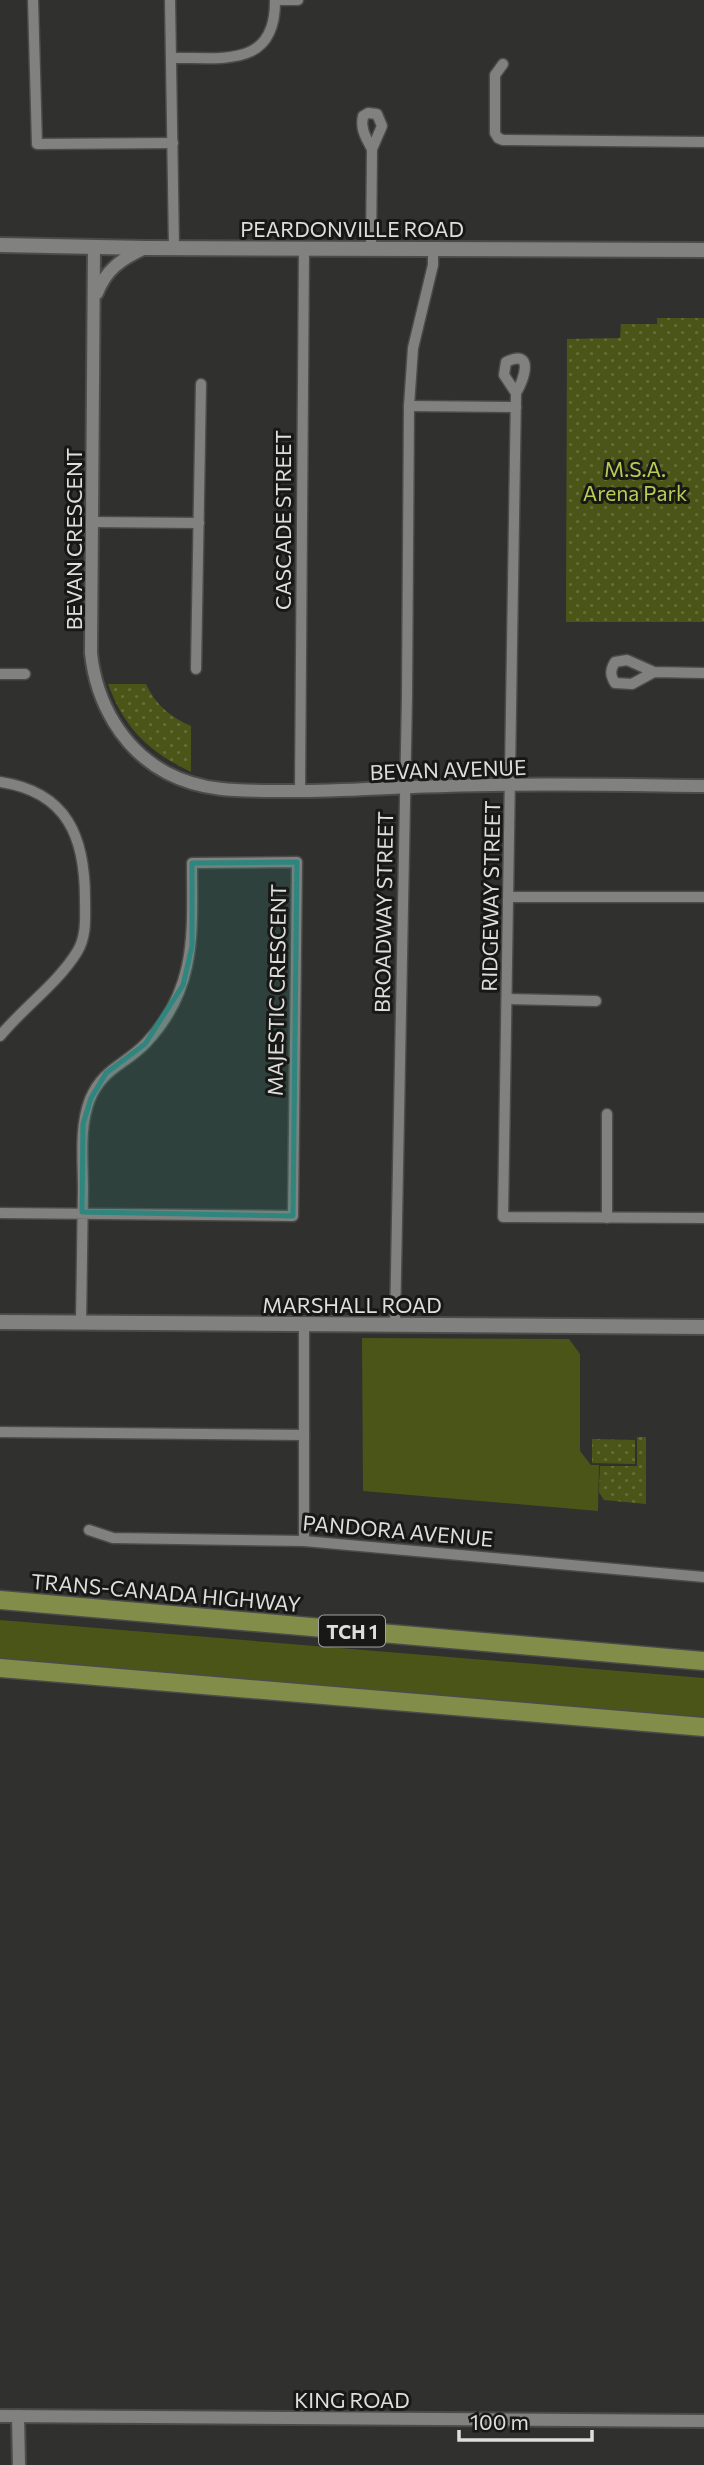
<svg xmlns="http://www.w3.org/2000/svg" width="704" height="2465" font-family="Commissioner,sans-serif">
	<style>
		.grass { fill: #4c5518 }
		.park { fill: url(#park-dots) }
		.lines { fill: none; stroke-linecap: round; stroke-linejoin: round }
		.minor-casing { stroke: #4b4c4a; stroke-width: 13 }
		.tertiary-casing { stroke: #4b4c4a; stroke-width: 16 }
		.secondary-casing { stroke: #4b4c4a; stroke-width: 18 }
		.motorway-casing { stroke: #4b4c4a; stroke-width: 21 }
		.minor { stroke: #81827f; stroke-width: 10 }
		.tertiary { stroke: #81827f; stroke-width: 12 }
		.secondary { stroke: #81827f; stroke-width: 14 }
		.motorway { stroke: #818d49; stroke-width: 18 }
		.marked { fill: #2e867f; fill-opacity: 0.2; stroke: #2e867f; stroke-width: 5; stroke-linejoin: round }
		.labels { text-anchor: middle; dominant-baseline: central; stroke-width: 6; stroke-linejoin: round; paint-order: stroke }
		.shield { fill: #181817; stroke: #a3a3a2; stroke-width: 2 }
		.shield-label { font-size: 19px; font-weight: bold; fill: #dedfdd }
		.street-label { font-size: 21px; fill: #dedfdd; stroke: #181817 }
		.park-label { font-size: 21px; fill: #b9cd55; stroke: #181817 }
	</style>
	<defs>
		<pattern id="park-dots" width="8" height="8" patternUnits="userSpaceOnUse" patternTransform="scale(1.75)"><rect width="8" height="8" fill="#4c5518"/><path d="M2 2h.1M6 6h.1" fill="none" stroke="#656d39" stroke-width="1.8" stroke-linecap="round"/></pattern>
	</defs>
	<rect width="100%" height="100%" fill="#30302e"/>
	<g class="grass">
		<polygon points="362,1338 569,1339 580,1354 580,1451 591,1465 599,1465 598,1511 363,1491"/>
		<polygon points="0,1620 704,1678 704,1717 0,1661"/>
	</g>
	<g class="park">
		<polygon points="657,318 704,318 704,622 566,622 567,339 620,338 621,324 657,324"/>
		<path d="M 108,684 L 146,684 C 156,705 170,717 191,726 L 191,772 C 148,751 125,729 108,684 Z"/>
		<polygon points="637,1437 646,1437 646,1504 604,1500 599,1492 600,1466 637,1466"/>
		<polygon points="592,1439 635,1440 635,1464 592,1463"/>
	</g>
	<g class="lines">
		<g class="minor-casing">
			<g id="minor">
				<polyline points="33,0 37,144 173,143"/>
				<polyline points="170,0 174,247"/>
				<polyline points="275,0 298,0"/>
				<path d="M 172,58 C 222,57 276,69 275,0"/>
				<polyline points="503,64 495,75 495,133 498,138 503,140 704,142"/>
				<path d="M 371,249 L 372,149 L 382,126 L 377,114 L 368,113 L 363,116 C 360,129 366,138 372,149"/>
				<path d="M 516,393 L 504,375 L 506,362 C 535,348 524,380 516,393 L 503,1217 L 704,1218"/>
				<polyline points="409,406 516,407"/>
				<polyline points="92,522 199,523"/>
				<polyline points="196,669 201,384"/>
				<path d="M 654,672 L 632,684 L 615,683 C 610,675 610,670 615,662 L 627,660 L 654,672 L 704,673"/>
				<polyline points="0,674 25,674"/>
				<path d="M 0,782 C 68,792 85,838 85,899 C 85,917 87,936 77,952 C 58,983 24,1007 0,1036"/>
				<polyline points="300,792 304,249"/>
				<polyline points="509,897 704,897"/>
				<polyline points="507,999 596,1001"/>
				<path d="M 0,1213 L 293,1216 L 297,862 L 192,863 C 192,932 198,988 146,1043 C 125,1065 103,1068 90,1099 C 79,1127 83,1160 83,1189 C 82,1234 82,1278 81,1323"/>
				<polyline points="607,1218 607,1114"/>
				<polyline points="395,1325 407,696 409,406 413,348 433,265 433,249"/>
				<polyline points="0,1432 304,1435"/>
				<polyline points="89,1530 113,1538 304,1541 704,1577"/>
				<polyline points="304,1541 304,1325"/>
			</g>
		</g>
		<g class="tertiary-casing">
			<g id="tertiary">
				<path d="M 94,247 L 91,653 C 96,702 122,749 167,773 C 203,792 241,791 281,791 C 335,792 390,787 445,786 C 531,783 618,785 704,786"/>
				<path d="M 97,293 C 106,270 121,259 143,249"/>
				<polyline points="0,2416 704,2421"/>
				<polyline points="18,2416 19,2465"/>
			</g>
		</g>
		<g class="secondary-casing">
			<g id="secondary">
				<polyline points="0,245 146,248 704,250"/>
				<polyline points="0,1322 704,1327"/>
			</g>
		</g>
		<g class="motorway-casing">
			<g id="motorway">
				<polyline points="0,1600 704,1661"/>
				<polyline points="0,1668 704,1727"/>
			</g>
		</g>
		<use href="#minor" class="minor"/>
		<use href="#tertiary" class="tertiary"/>
		<use href="#secondary" class="secondary"/>
		<use href="#motorway" class="motorway"/>
	</g>
	<path class="marked" d="M 297,862 L 293,1216 L 82,1212 L 83,1124 L 91,1098 L 106,1073 L 145,1044 L 183,985 L 192,946 L 192,863 Z"/>
	<g class="labels">
		<rect class="shield" x="319" y="1615.5" width="66" height="31" rx="5"/>
		<g class="shield-label">
			<text x="352" y="1631">TCH 1</text>
		</g>
		<g class="street-label">
			<text x="352" y="228">PEARDONVILLE ROAD</text>
			<text transform="translate(282 520) rotate(-90)">CASCADE STREET</text>
			<text transform="translate(73 539) rotate(-90)">BEVAN CRESCENT</text>
			<text transform="translate(448 769) rotate(-2)">BEVAN AVENUE</text>
			<text transform="translate(490 896) rotate(-89)">RIDGEWAY STREET</text>
			<text transform="translate(383 912) rotate(-89)">BROADWAY STREET</text>
			<text transform="translate(276 990) rotate(-89)">MAJESTIC CRESCENT</text>
			<text x="352" y="1304">MARSHALL ROAD</text>
			<text transform="translate(398 1530) rotate(5)">PANDORA AVENUE</text>
			<text transform="translate(166 1592) rotate(5)">TRANS-CANADA HIGHWAY</text>
			<text x="352" y="2399">KING ROAD</text>
		</g>
		<g class="park-label">
			<text x="635" y="468">M.S.A.<tspan x="635" dy="24">Arena Park</tspan></text>
		</g>
	</g>
	<path d="M459 2430v10h133v-10" fill="none" stroke="#dedfdd" stroke-width="3.5"/>
	<text x="470" y="2430" font-size="21" fill="#dedfdd" stroke="#181817" stroke-width="5" paint-order="stroke">100 m</text>
</svg>
